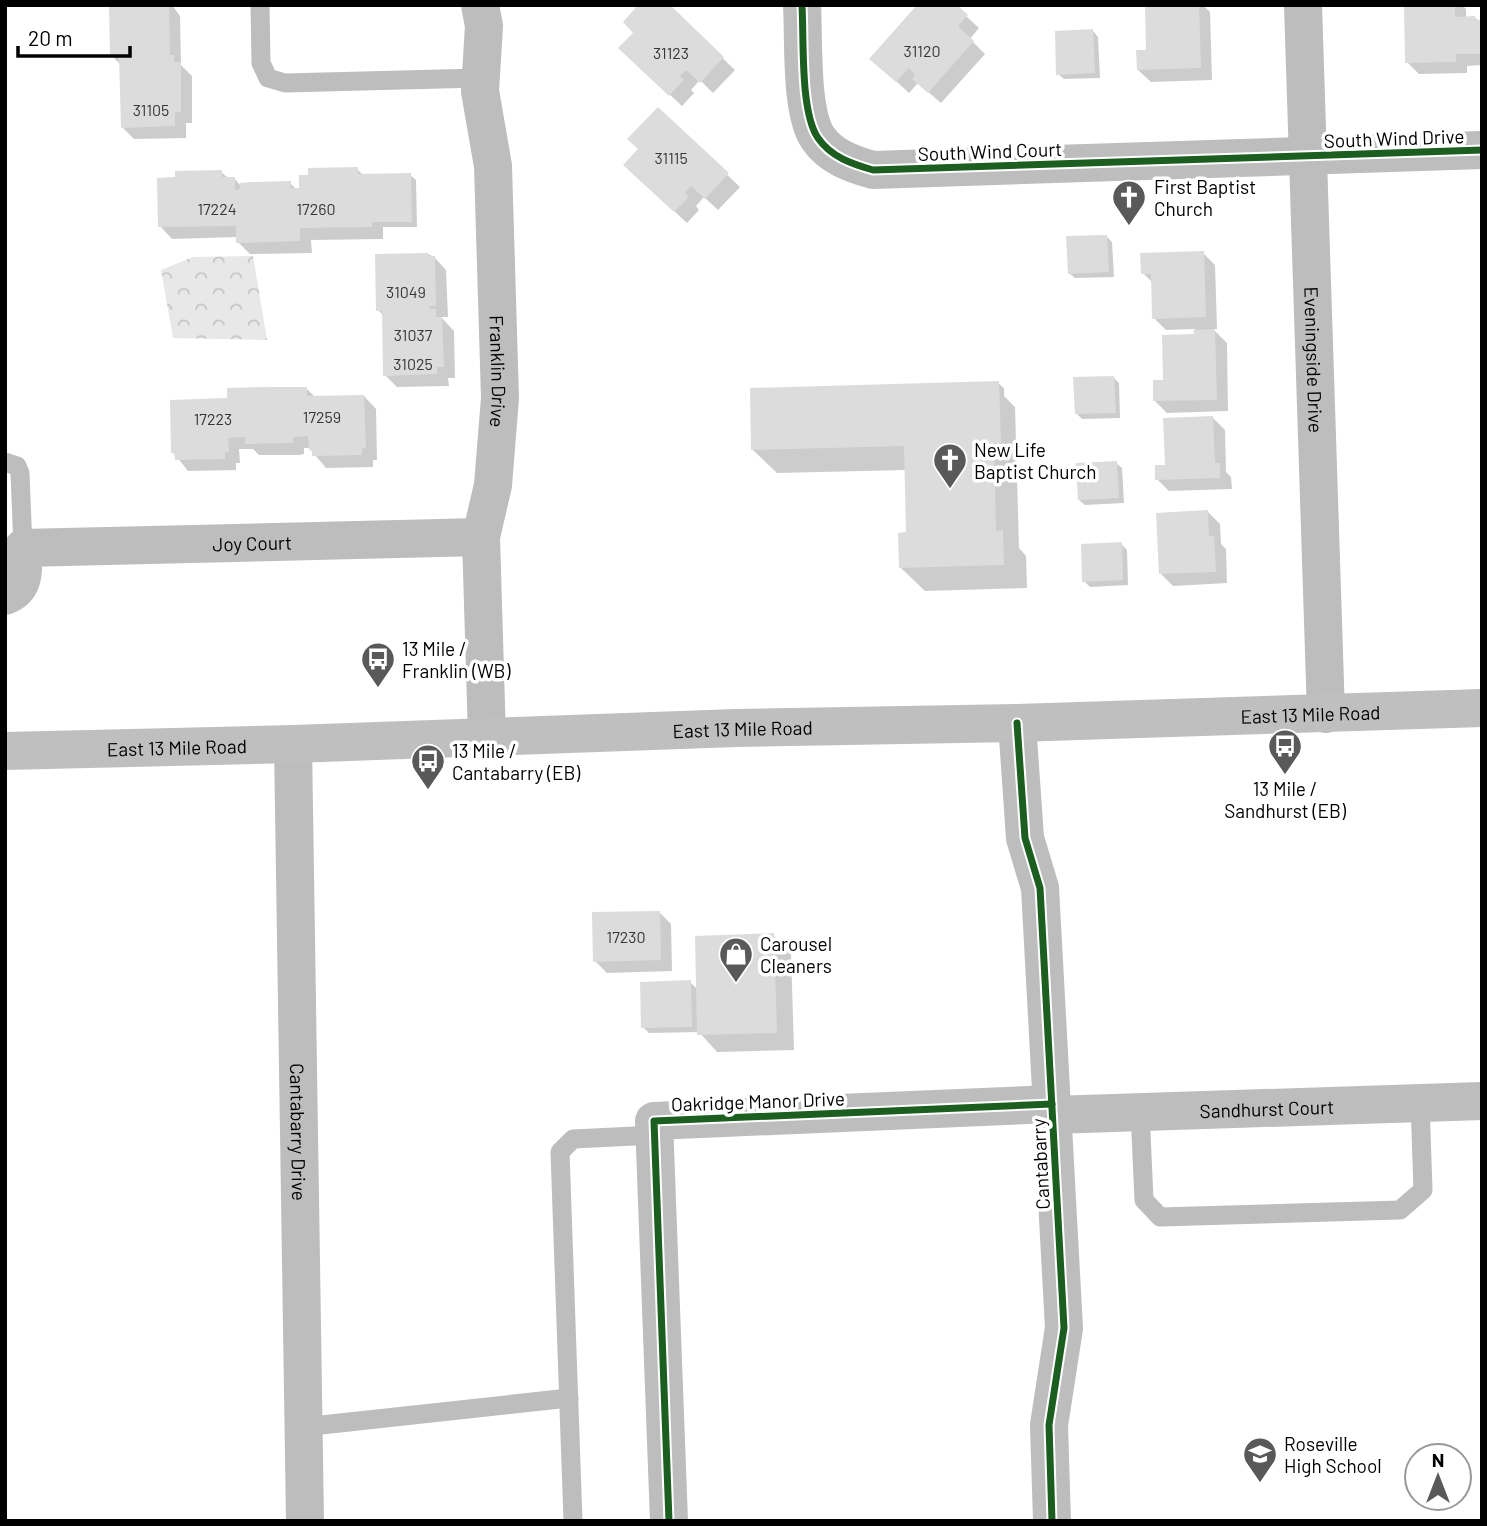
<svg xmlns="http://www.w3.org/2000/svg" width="1487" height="1526" font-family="Barlow,sans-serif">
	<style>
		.forest { fill: url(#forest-crowns) }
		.shadow { fill: #0003 }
		.building { fill: #dcdcdc }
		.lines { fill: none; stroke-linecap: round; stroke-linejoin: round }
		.service { stroke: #bdbdbd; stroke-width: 19 }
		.minor { stroke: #bdbdbd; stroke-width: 38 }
		.tertiary { stroke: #bdbdbd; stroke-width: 38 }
		.secondary { stroke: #bfbfbf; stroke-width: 38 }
		.cycleway-casing { stroke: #fff; stroke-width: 11 }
		.cycleway { stroke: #1b5e20; stroke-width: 7 }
		.labels { text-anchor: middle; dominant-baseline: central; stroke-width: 7; stroke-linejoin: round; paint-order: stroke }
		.number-label { font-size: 16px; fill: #373737 }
		.street-label { font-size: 19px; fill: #000; stroke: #fff }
		.poi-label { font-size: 19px; fill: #000; stroke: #fff; text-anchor: start }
	</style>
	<defs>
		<pattern id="forest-crowns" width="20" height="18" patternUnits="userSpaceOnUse" patternTransform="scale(1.75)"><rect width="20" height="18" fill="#e8e8e8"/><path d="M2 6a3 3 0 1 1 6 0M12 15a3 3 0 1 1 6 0" fill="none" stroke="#c5c5c5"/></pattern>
	</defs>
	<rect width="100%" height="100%" fill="#fff"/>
	<polygon class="forest" points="253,256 267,340 173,338 161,270 193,257"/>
	<g class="shadow">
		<polygon points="98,5 172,5 180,16 181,65 192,76 192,123 186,123 186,138 134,139 122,127 121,65 112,56 111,6"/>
		<polygon points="667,5 735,70 713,93 700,80 691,90 694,93 682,106 633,60"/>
		<polygon points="954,5 979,28 970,39 985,54 941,103 918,83 909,93 884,70"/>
		<polygon points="1203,5 1210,12 1212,80 1151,82 1138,70 1148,52 1147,6"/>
		<polygon points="1406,5 1462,5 1466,9 1466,18 1475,18 1482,22 1482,65 1467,66 1467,73 1419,74 1407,62"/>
		<polygon points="1093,31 1098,37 1100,78 1064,79 1058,74"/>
		<polygon points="658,109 740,187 718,210 704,197 696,206 699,210 687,223 638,177"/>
		<polygon points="357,169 364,176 410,175 416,180 417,227 383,227 383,239 311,240 312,253 250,254 238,242 238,237 172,239 160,226 221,172 228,178 234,178 240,185 290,183 297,190"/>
		<polygon points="1106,236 1112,242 1114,277 1075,278 1069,273"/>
		<polygon points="1203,253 1215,265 1217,329 1213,329 1227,343 1228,411 1167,413 1155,401 1196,336 1195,329 1166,330 1154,318 1153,283 1143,273"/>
		<polygon points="428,254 434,257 446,270 448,317 441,317 454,331 455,378 448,378 449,386 397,387 385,375 384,316 378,310"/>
		<polygon points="1113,377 1119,383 1120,418 1082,419 1077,414"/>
		<polygon points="998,383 1004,388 1004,396 1015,407 1019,548 1026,556 1027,588 925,591 901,568 908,534 906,470 777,473 753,450"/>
		<polygon points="306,388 315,397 364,396 376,409 377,460 373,460 373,467 326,468 309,448 304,448 304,454 299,455 259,455 253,449 239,449 240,463 236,463 236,470 188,471 173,452 229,400"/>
		<polygon points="1213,418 1225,430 1226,472 1231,477 1232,489 1169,491 1157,479"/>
		<polygon points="1116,463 1122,468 1124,503 1085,505 1079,500"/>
		<polygon points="1208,512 1220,524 1221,544 1226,549 1227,583 1173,586 1161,574"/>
		<polygon points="1121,544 1127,550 1128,585 1090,587 1084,581"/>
		<polygon points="659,912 671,924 672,971 607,973 595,961"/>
		<polygon points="773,935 791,953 794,1050 717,1052 699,1032 649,1033 643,1027 690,982 698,990"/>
	</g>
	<g class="building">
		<polygon points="109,5 169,5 170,55 174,55 174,62 181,62 181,112 175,112 175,126 121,128 119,56 110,57"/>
		<polygon points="638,5 670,5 724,57 700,83 686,70 680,76 684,80 669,96 618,48 633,33 623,22"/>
		<polygon points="917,5 957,5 968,15 958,26 974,41 928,93 912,79 915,75 909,68 896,82 869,59"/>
		<polygon points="1145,5 1199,5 1201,68 1137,70 1136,50 1146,50"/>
		<polygon points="1404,5 1455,5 1455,17 1475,16 1475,20 1482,20 1482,54 1456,54 1456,62 1405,63"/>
		<polygon points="1093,29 1095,73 1056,75 1055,31"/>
		<polygon points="658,107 729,173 705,199 691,186 685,193 689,197 674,212 623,165 638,149 627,139"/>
		<polygon points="358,167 358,174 411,173 412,222 372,222 372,227 300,228 300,241 236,243 236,226 158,227 157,178 175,177 175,171 222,170 222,177 235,177 235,190 240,189 240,183 250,182 291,181 291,188 299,188 299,175 308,175 308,168"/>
		<polygon points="1107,235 1109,272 1068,274 1066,236"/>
		<polygon points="1204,251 1206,317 1152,319 1151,274 1141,274 1140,253"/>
		<polygon points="428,253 429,256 435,256 436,306 430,306 430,309 436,309 436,317 442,317 444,367 437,367 437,374 383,376 382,311 376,311 375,254"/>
		<polygon points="1215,329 1217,400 1153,401 1153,380 1163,380 1162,335 1194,334 1193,330"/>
		<polygon points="1114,376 1116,413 1075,414 1073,377"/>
		<polygon points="999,381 1001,443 994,443 996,531 1003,530 1004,565 899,568 898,533 906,532 904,446 751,450 750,388"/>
		<polygon points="267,387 307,387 307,396 364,395 366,448 362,448 362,455 312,456 312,450 309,450 308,436 293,437 293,443 286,443 245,444 245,437 228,438 229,452 225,452 225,459 175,460 174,453 171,453 170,400 227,398 227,388"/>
		<polygon points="1213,416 1215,463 1220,463 1220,478 1155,480 1155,465 1165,465 1163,418"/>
		<polygon points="1117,461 1119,498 1078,500 1076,463"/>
		<polygon points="1208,510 1209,536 1214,536 1216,572 1159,574 1156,513"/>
		<polygon points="1122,542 1123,580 1082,582 1081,544"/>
		<polygon points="660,911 661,960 593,962 592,912"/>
		<polygon points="774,933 777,1033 697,1035 695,936"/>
		<polygon points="691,980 692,1027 641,1028 640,982"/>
	</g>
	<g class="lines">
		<g class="service">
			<polyline points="260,5 261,63 268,78 285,83 480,78"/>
			<polyline points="5,462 17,466 20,473 23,548"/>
			<polyline points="1140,1111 1144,1200 1160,1217 1400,1210 1423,1190 1420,1103"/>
			<polyline points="303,1427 569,1398"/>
			<polyline points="573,1521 560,1152 573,1139 655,1135"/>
		</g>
		<g class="minor">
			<path id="s1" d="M 480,5 L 484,26 L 480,91 L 493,166 L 500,398 L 493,485 L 481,537 L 487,738"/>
			<path d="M 802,5 C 804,39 800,112 818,138 C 831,157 852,164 873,170 L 1482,150"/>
			<path id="s2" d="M 5,596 C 27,588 23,567 23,548 L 481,537"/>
			<polyline points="1017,723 1025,838 1040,888 1064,1328 1049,1425 1052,1521"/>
			<path id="s3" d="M 293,744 L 305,1521"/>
			<path id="s4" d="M 1053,1115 L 1482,1101"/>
			<polyline points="669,1521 654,1121 1052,1104"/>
		</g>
		<path class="tertiary" id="s5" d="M 1303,5 L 1326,714"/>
		<path class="secondary" id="s6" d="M 5,751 L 293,744 L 736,728 L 1017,723 L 1482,708"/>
		<g class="cycleway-casing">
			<g id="cycleway">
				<path d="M 802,5 C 804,39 800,112 818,138 C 831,157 852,164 873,170 L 1482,150"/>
				<polyline points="1017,723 1025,838 1040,888 1064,1328 1049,1425 1052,1521"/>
				<polyline points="669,1521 654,1121 1052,1104"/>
			</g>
		</g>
		<use href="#cycleway" class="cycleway"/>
	</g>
	<defs>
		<g id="church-pin" transform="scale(1.75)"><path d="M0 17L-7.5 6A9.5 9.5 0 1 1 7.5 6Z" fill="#595959" stroke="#fff"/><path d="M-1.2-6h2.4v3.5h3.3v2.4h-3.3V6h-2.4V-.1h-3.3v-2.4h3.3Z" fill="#fff"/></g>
		<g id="bus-pin" transform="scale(1.75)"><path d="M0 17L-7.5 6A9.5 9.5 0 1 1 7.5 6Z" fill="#595959" stroke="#fff"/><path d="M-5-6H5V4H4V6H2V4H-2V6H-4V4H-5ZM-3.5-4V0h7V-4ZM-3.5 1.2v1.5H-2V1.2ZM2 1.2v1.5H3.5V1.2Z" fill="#fff"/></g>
		<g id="shop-pin" transform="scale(1.75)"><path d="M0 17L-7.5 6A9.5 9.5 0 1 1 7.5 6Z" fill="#595959" stroke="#fff"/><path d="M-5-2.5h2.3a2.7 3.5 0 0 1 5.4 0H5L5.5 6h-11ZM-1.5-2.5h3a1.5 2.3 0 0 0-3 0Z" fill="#fff"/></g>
		<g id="school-pin" transform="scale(1.75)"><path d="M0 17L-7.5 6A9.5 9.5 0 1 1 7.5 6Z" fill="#595959" stroke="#fff"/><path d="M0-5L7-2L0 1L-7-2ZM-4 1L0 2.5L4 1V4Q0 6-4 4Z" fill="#fff"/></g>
	</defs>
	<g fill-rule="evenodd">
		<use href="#church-pin" x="1129" y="197"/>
		<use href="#church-pin" x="950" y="460"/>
		<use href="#bus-pin" x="378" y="659"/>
		<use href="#bus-pin" x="1285" y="746"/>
		<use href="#bus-pin" x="428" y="761"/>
		<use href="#shop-pin" x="736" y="954"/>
		<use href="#school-pin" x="1260" y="1454"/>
	</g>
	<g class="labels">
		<g class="number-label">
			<text x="922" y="50">31120</text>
			<text x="671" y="52">31123</text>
			<text x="151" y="109">31105</text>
			<text x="671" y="157">31115</text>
			<text x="217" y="208">17224</text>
			<text x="316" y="208">17260</text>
			<text x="406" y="291">31049</text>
			<text x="413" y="334">31037</text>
			<text x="413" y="363">31025</text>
			<text x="322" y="416">17259</text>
			<text x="213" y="418">17223</text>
			<text x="626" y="936">17230</text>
		</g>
		<g class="street-label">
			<text transform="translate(1394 138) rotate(-2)">South Wind Drive</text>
			<text transform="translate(990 151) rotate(-2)">South Wind Court</text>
			<text stroke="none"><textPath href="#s5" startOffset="355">Eveningside Drive</textPath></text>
			<text stroke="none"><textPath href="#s1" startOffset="368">Franklin Drive</textPath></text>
			<text stroke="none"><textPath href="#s2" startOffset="285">Joy Court</textPath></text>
			<text stroke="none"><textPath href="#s6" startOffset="1306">East 13 Mile Road</textPath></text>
			<text stroke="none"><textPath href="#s6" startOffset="738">East 13 Mile Road</textPath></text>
			<text stroke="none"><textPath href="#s6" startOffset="172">East 13 Mile Road</textPath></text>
			<text transform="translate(758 1101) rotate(-2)">Oakridge Manor Drive</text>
			<text stroke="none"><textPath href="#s4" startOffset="214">Sandhurst Court</textPath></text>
			<text stroke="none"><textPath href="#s3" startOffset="388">Cantabarry Drive</textPath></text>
			<text transform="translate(1040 1164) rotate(-93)">Cantabarry</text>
		</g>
		<g class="poi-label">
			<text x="1154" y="186">First Baptist<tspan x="1154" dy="22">Church</tspan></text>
			<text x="974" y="449">New Life<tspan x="974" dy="22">Baptist Church</tspan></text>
			<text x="402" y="648">13 Mile /<tspan x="402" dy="22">Franklin (WB)</tspan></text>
			<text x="452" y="750">13 Mile /<tspan x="452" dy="22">Cantabarry (EB)</tspan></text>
			<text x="1285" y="788" text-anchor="middle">13 Mile /<tspan x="1285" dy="22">Sandhurst (EB)</tspan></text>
			<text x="760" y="943">Carousel<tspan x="760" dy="22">Cleaners</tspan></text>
			<text x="1284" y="1443">Roseville<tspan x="1284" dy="22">High School</tspan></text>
		</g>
	</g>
	<rect width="1487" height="1526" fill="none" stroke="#000000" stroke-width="14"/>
	<g transform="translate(1438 1477)"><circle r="33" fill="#ffffff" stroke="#999999" stroke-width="2"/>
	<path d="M0-5L12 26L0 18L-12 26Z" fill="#595959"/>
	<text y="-10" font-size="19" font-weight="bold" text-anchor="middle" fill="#000000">N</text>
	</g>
	<path d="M18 46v10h112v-10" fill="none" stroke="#000000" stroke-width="3.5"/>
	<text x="28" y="46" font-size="21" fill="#000000" stroke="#ffffff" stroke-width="5" paint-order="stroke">20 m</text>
</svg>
